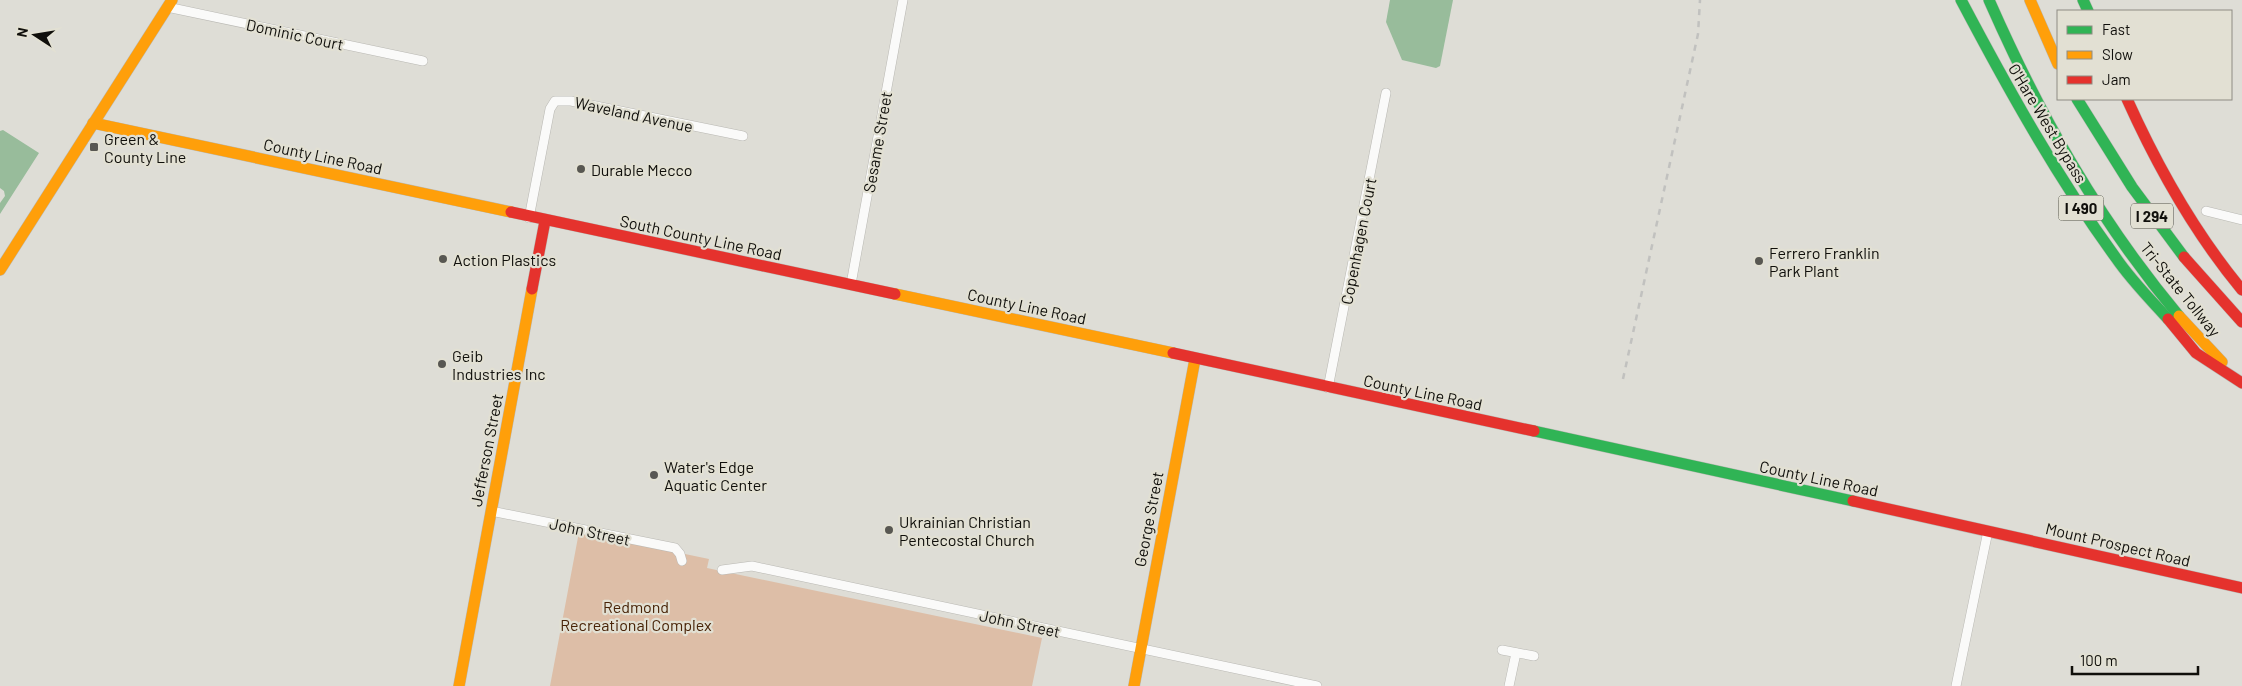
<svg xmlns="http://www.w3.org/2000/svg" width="2242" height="686" font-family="Barlow,sans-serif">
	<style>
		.green { fill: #ddbea7 }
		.water { fill: #98bc9b }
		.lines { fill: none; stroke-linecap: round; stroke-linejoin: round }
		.street-casing { stroke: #b9b8b3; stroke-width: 10 }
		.fast-casing { stroke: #b9b8b3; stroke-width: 12 }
		.slow-casing { stroke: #b9b8b3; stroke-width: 12 }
		.jam-casing { stroke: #b9b8b3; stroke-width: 12 }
		.street { stroke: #fafaf9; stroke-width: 9 }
		.fast { stroke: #30b455; stroke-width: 11 }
		.slow { stroke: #ff9f0a; stroke-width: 11 }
		.jam { stroke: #e5322d; stroke-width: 11 }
		.rail { stroke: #c1c1bf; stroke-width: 2.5; stroke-dasharray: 6 6; stroke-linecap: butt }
		.poi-dot { fill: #585752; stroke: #e2e0d3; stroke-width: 2 }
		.labels { text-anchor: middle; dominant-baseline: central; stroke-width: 4.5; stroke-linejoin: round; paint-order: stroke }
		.shield { fill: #e2e0d3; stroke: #4f4e47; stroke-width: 1 }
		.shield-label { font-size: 15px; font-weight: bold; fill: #100f0b }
		.street-label { font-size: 16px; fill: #100f0b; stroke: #e2e0d3 }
		.poi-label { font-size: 16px; fill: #100f0b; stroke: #e2e0d3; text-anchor: start }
		.park-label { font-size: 16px; fill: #482307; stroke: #e2e0d3 }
	</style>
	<rect width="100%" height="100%" fill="#deddd6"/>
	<polygon class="green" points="579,532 709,559 707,568 1042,638 1032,686 550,686"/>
	<g class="water">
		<polygon points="1390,0 1453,0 1440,66 1436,68 1402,60 1386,22"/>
		<polygon points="3,130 39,153 0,214 0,203 5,196 4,191 0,188 0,131"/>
	</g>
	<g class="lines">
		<g class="street-casing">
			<g id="street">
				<polyline points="167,7 423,61"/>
				<polyline points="2206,211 2242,220"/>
				<polyline points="529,218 550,109 555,101 571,101 743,136"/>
				<polyline points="851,284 903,0"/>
				<polyline points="1328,388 1386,93"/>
				<polyline points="491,511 675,548 680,554 682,561"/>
				<polyline points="722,570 752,566 1317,686"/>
				<polyline points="1502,650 1534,656"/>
				<polyline points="1509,686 1516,653"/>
				<polyline points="1956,686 1988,531"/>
			</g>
		</g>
		<g class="fast-casing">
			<g id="fast">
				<path d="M 1961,0 C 2008,89 2057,177 2116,258 C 2131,280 2150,299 2168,319"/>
				<path d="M 1989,0 C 2040,116 2098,219 2179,316"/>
				<polyline points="2083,0 2088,11"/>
				<polyline points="2077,99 2132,187 2184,257"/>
				<polyline points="1534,431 1853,501"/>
			</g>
		</g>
		<g class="slow-casing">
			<g id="slow">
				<polyline points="2030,0 2058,64"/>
				<polyline points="93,123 511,212"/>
				<polyline points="0,270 172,0"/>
				<polyline points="895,294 1173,353"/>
				<polyline points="2179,316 2222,362"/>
				<polyline points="459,686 532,289"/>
				<polyline points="1134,686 1195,359"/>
			</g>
		</g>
		<g class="jam-casing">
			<g id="jam">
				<path d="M 2127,99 C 2158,168 2194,232 2242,290"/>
				<polyline points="511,212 895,294"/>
				<polyline points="2184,257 2242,322"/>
				<polyline points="532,289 545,221"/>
				<polyline points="2168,319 2196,353 2242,383"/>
				<polyline points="1173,353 1534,431"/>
				<polyline points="1853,501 2242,588"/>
			</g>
		</g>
		<use href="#street" class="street"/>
		<use href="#fast" class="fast"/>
		<use href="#slow" class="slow"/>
		<use href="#jam" class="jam"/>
		<polyline class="rail" points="1623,379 1698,34 1700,0"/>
	</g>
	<g class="poi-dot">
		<rect x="89" y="142" width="10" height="10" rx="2.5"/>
		<circle cx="581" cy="169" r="5"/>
		<circle cx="443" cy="259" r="5"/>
		<circle cx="1759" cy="261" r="5"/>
		<circle cx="442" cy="364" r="5"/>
		<circle cx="654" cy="475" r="5"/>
		<circle cx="889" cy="530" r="5"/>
	</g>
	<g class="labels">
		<g class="shield">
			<rect x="2058.5" y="195.5" width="45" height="25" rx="4"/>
			<rect x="2131" y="203.5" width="42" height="25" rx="4"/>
		</g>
		<g class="shield-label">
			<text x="2081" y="208">I 490</text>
			<text x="2152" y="216">I 294</text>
		</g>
		<g class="street-label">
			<text transform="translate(295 34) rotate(12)">Dominic Court</text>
			<text transform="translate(634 114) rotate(12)">Waveland Avenue</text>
			<text transform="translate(2048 123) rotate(59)">O'Hare West Bypass</text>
			<text transform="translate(877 142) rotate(-80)">Sesame Street</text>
			<text transform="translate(323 156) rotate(12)">County Line Road</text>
			<text transform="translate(701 237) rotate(12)">South County Line Road</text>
			<text transform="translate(1358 241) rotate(-79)">Copenhagen Court</text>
			<text transform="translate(2181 289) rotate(51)">Tri-State Tollway</text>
			<text transform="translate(1027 306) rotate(12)">County Line Road</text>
			<text transform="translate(1423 392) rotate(12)">County Line Road</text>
			<text transform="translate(486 450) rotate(-79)">Jefferson Street</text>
			<text transform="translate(1819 478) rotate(12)">County Line Road</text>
			<text transform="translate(1148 519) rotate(-79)">George Street</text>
			<text transform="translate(590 531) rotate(12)">John Street</text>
			<text transform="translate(2118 544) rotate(13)">Mount Prospect Road</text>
			<text transform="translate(1020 623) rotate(12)">John Street</text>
		</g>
		<g class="poi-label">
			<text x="104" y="138">Green &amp;<tspan x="104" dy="18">County Line</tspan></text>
			<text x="591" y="169">Durable Mecco</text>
			<text x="1769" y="252">Ferrero Franklin<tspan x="1769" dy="18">Park Plant</tspan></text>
			<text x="453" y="259">Action Plastics</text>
			<text x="452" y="355">Geib<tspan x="452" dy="18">Industries Inc</tspan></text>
			<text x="664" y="466">Water's Edge<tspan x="664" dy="18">Aquatic Center</tspan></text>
			<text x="899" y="521">Ukrainian Christian<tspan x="899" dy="18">Pentecostal Church</tspan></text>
		</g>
		<g class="park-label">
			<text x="636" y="606">Redmond<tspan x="636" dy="18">Recreational Complex</tspan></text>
		</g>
	</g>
	<rect x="2057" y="10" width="175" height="90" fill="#e2e0d3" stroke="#8e8c83"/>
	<rect x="2067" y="26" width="25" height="8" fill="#30b455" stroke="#8e8c83"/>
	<text x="2102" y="35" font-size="15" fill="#100f0b">Fast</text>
	<rect x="2067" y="51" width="25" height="8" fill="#ff9f0a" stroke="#8e8c83"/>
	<text x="2102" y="60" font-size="15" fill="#100f0b">Slow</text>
	<rect x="2067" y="76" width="25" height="8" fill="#e5322d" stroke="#8e8c83"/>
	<text x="2102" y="85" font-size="15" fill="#100f0b">Jam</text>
	<g transform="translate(35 35) rotate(282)" stroke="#e2e0d3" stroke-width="4" paint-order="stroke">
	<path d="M0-4L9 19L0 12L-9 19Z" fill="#100f0b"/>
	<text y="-8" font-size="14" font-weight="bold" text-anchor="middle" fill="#100f0b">N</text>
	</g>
	<path d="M2072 666v8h126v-8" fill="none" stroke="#100f0b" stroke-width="2.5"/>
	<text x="2080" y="666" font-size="15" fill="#100f0b" stroke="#e2e0d3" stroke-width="4" paint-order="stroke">100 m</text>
</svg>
